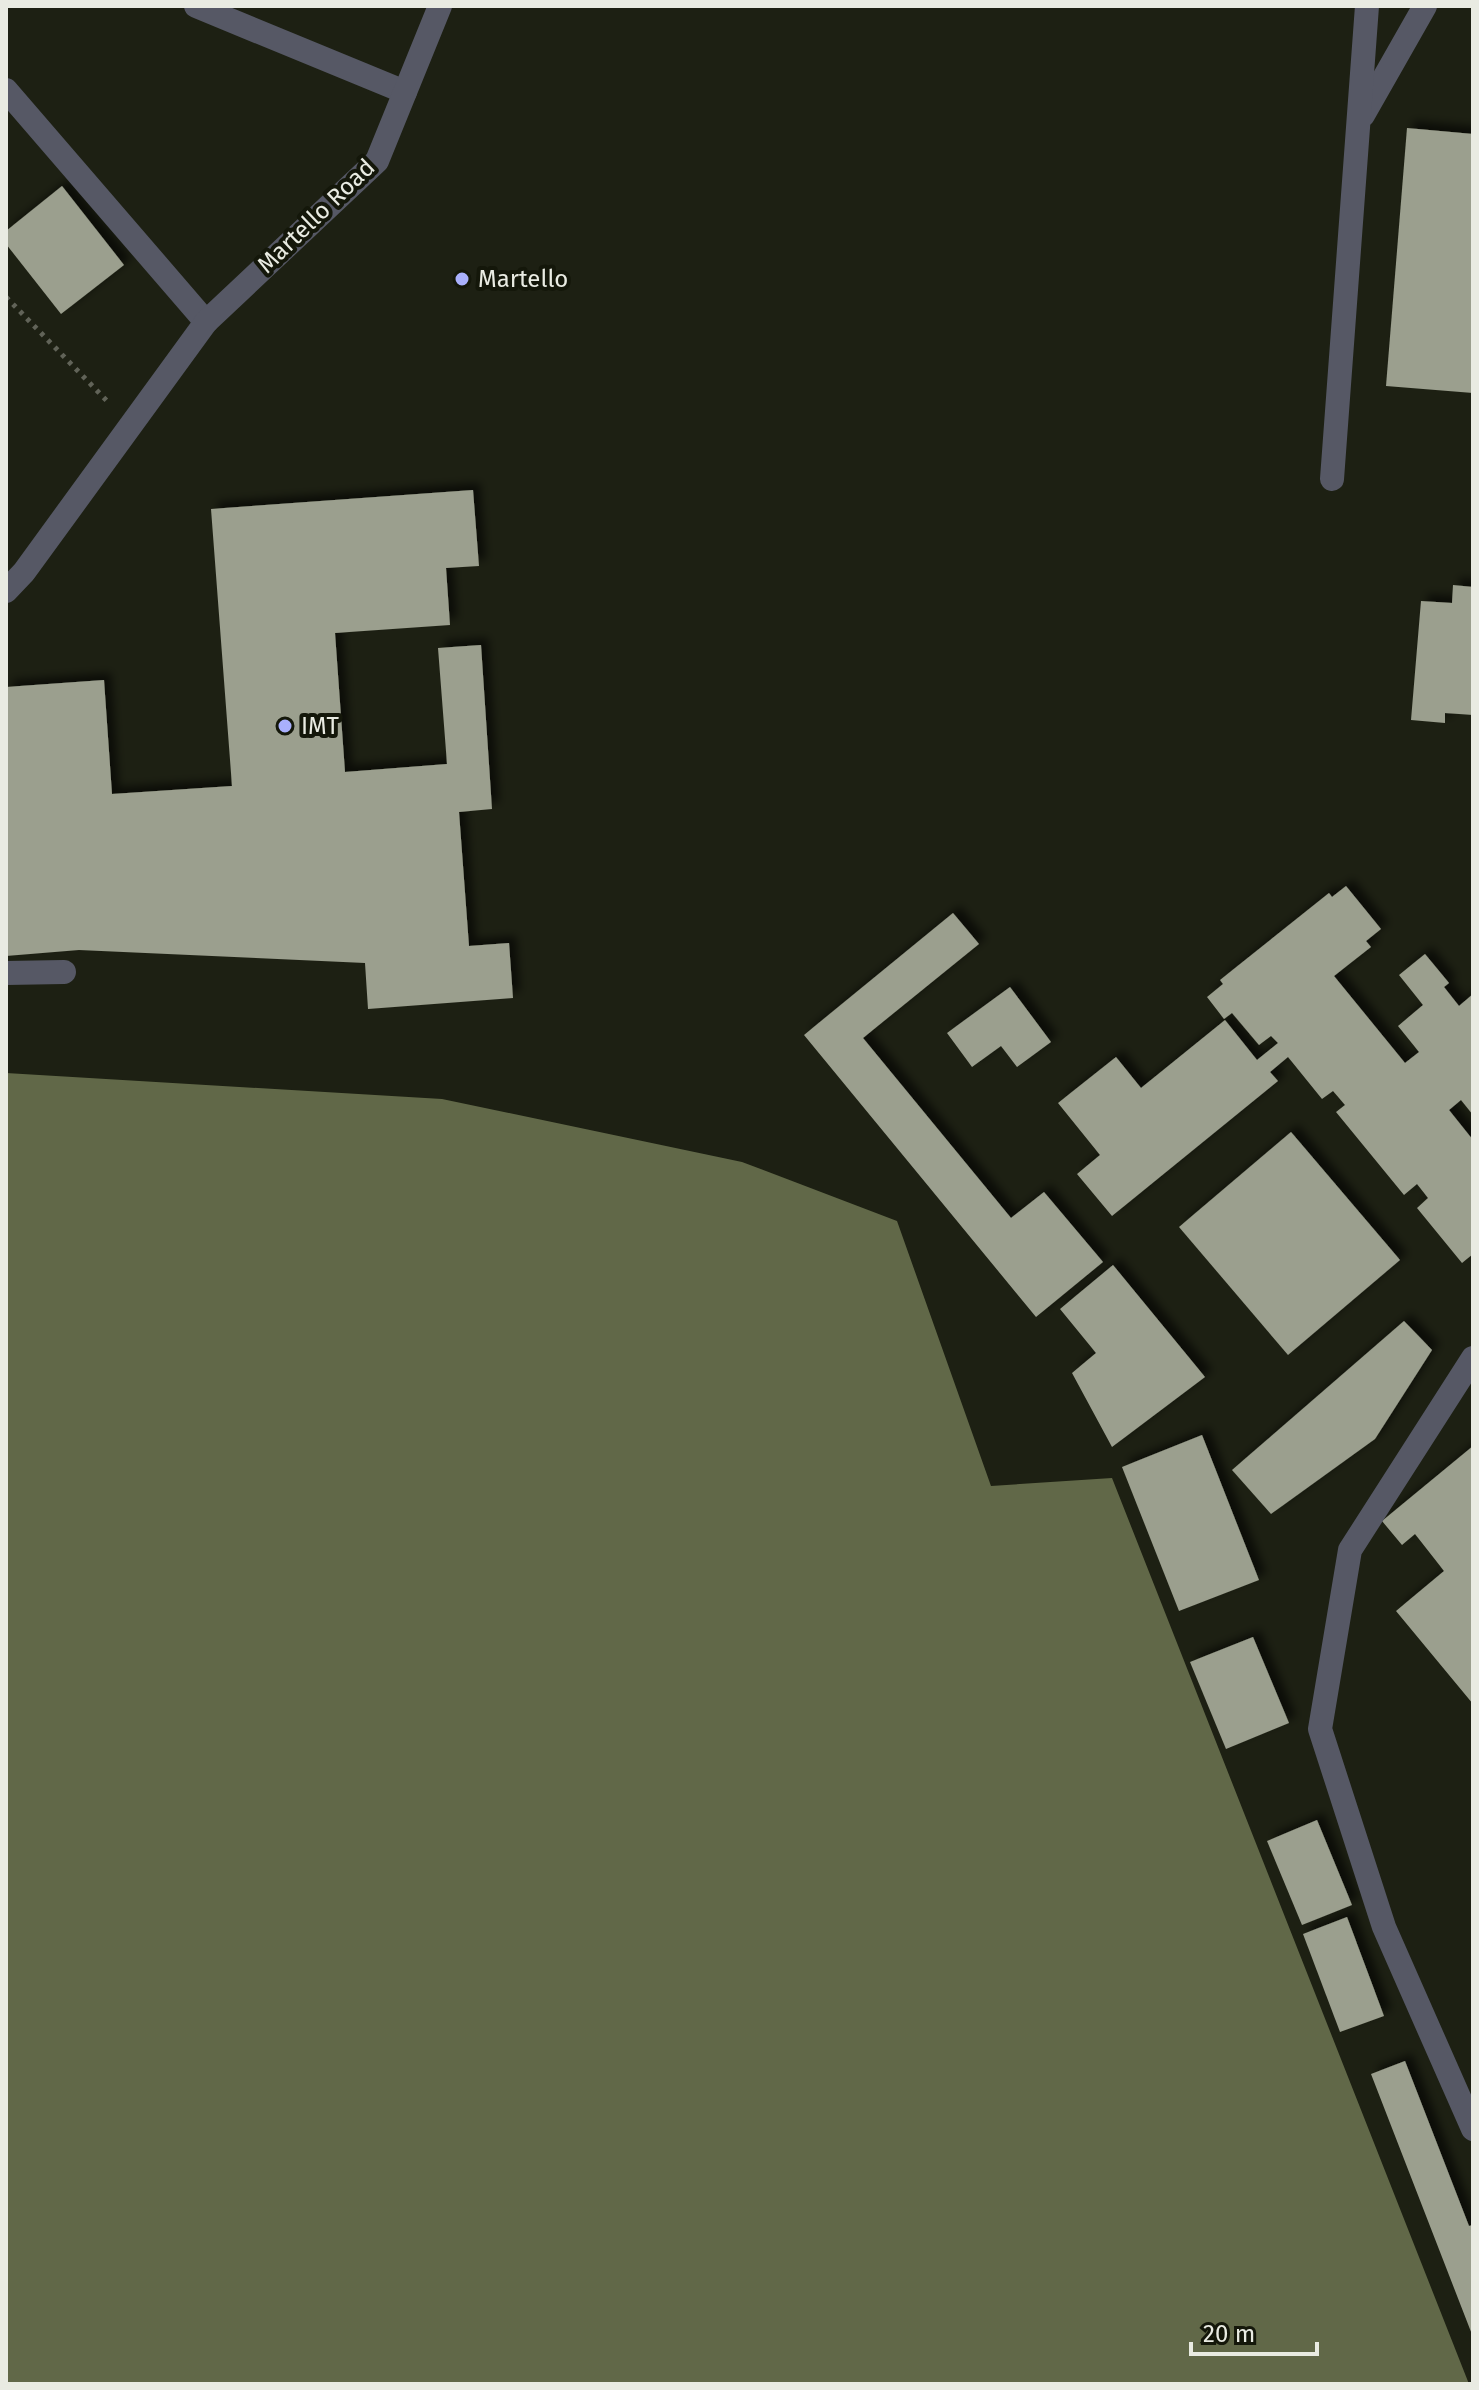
<svg xmlns="http://www.w3.org/2000/svg" width="1479" height="2390" font-family="'Fira Sans',sans-serif">
	<style>
		.water { fill: #616848 }
		.building { fill: #9b9f8e; filter: url(#shadow) }
		.lines { fill: none; stroke-linecap: round; stroke-linejoin: round }
		.path { stroke: #616358; stroke-width: 5; stroke-dasharray: 4 6; stroke-linecap: butt }
		.lane { stroke: #565865; stroke-width: 24 }
		.poi-dot { fill: #a9b0fc; stroke: #14170a; stroke-width: 3 }
		.labels { text-anchor: middle; dominant-baseline: central; stroke-width: 8; stroke-linejoin: round; paint-order: stroke }
		.street-label { font-size: 24px; fill: #e9ebe2; stroke: #14170a }
		.poi-label { font-size: 24px; fill: #e9ebe2; stroke: #14170a; text-anchor: start }
	</style>
	<defs>
		<filter id="shadow"><feDropShadow dx="7" dy="-7" stdDeviation="4" flood-color="#0009"/></filter>
	</defs>
	<rect width="100%" height="100%" fill="#1d2013"/>
	<polygon class="water" points="6,1073 442,1099 742,1162 897,1221 991,1486 1112,1478 1469,2384 6,2384"/>
	<g class="building">
		<polygon points="1407,128 1473,134 1473,393 1386,386"/>
		<polygon points="62,186 124,265 61,314 6,244 6,231"/>
		<polygon points="473,490 479,566 446,568 450,625 335,633 345,772 447,764 438,648 481,645 492,809 459,812 469,946 509,943 513,998 368,1009 365,963 79,950 6,956 6,687 104,680 112,794 232,786 211,509"/>
		<polygon points="1453,585 1473,587 1473,715 1445,713 1445,723 1411,720 1421,601 1452,603"/>
		<polygon points="1346,886 1381,929 1366,941 1371,947 1334,976 1405,1063 1419,1052 1398,1026 1423,1005 1399,975 1425,954 1449,983 1444,987 1459,1006 1473,994 1473,1115 1461,1100 1449,1110 1473,1140 1473,1254 1462,1263 1417,1208 1428,1198 1417,1184 1404,1195 1336,1112 1345,1105 1333,1091 1322,1099 1288,1057 1270,1072 1278,1081 1112,1216 1077,1174 1100,1155 1058,1103 1116,1057 1141,1088 1225,1020 1257,1060 1278,1043 1271,1036 1259,1045 1232,1013 1224,1019 1207,997 1223,984 1220,980 1329,893 1332,897"/>
		<polygon points="953,913 979,944 863,1038 1011,1218 1044,1192 1103,1262 1036,1317 804,1035"/>
		<polygon points="1010,987 1051,1042 1017,1067 1001,1046 972,1067 947,1033"/>
		<polygon points="1291,1132 1400,1260 1288,1355 1179,1227"/>
		<polygon points="1113,1265 1205,1377 1112,1447 1072,1373 1096,1353 1060,1309"/>
		<polygon points="1404,1321 1432,1350 1375,1439 1271,1514 1232,1470"/>
		<polygon points="1202,1435 1259,1580 1179,1611 1122,1467"/>
		<polygon points="1473,1446 1473,1704 1396,1611 1444,1571 1415,1534 1402,1545 1382,1521"/>
		<polygon points="1253,1637 1289,1723 1226,1749 1190,1662"/>
		<polygon points="1317,1820 1352,1905 1302,1925 1267,1841"/>
		<polygon points="1347,1917 1384,2016 1340,2032 1303,1934"/>
		<polygon points="1405,2061 1469,2226 1473,2225 1473,2337 1371,2074"/>
	</g>
	<g class="lines">
		<polyline class="path" points="6,297 108,402"/>
		<g class="lane">
			<polyline points="196,6 405,92"/>
			<polyline points="6,90 206,322"/>
			<polyline points="1363,115 1425,6"/>
			<polyline points="1332,479 1367,6"/>
			<polyline points="6,591 24,572 206,322 377,161 440,6"/>
			<polyline points="6,973 64,972"/>
			<polyline points="1473,1358 1350,1550 1320,1729 1384,1927 1473,2129"/>
		</g>
	</g>
	<g class="poi-dot">
		<circle cx="462" cy="279" r="8"/>
		<circle cx="285" cy="726" r="8"/>
	</g>
	<g class="labels">
		<g class="street-label">
			<text transform="translate(316 216) rotate(-44)">Martello Road</text>
		</g>
		<g class="poi-label">
			<text x="478" y="279">Martello</text>
			<text x="301" y="726">IMT</text>
		</g>
	</g>
	<rect width="1479" height="2390" fill="none" stroke="#e9ebe2" stroke-width="16"/>
	<path d="M1191 2342v12h126v-12" fill="none" stroke="#e9ebe2" stroke-width="4"/>
	<text x="1203" y="2342" font-size="24" fill="#e9ebe2" stroke="#14170a" stroke-width="6" paint-order="stroke">20 m</text>
</svg>
